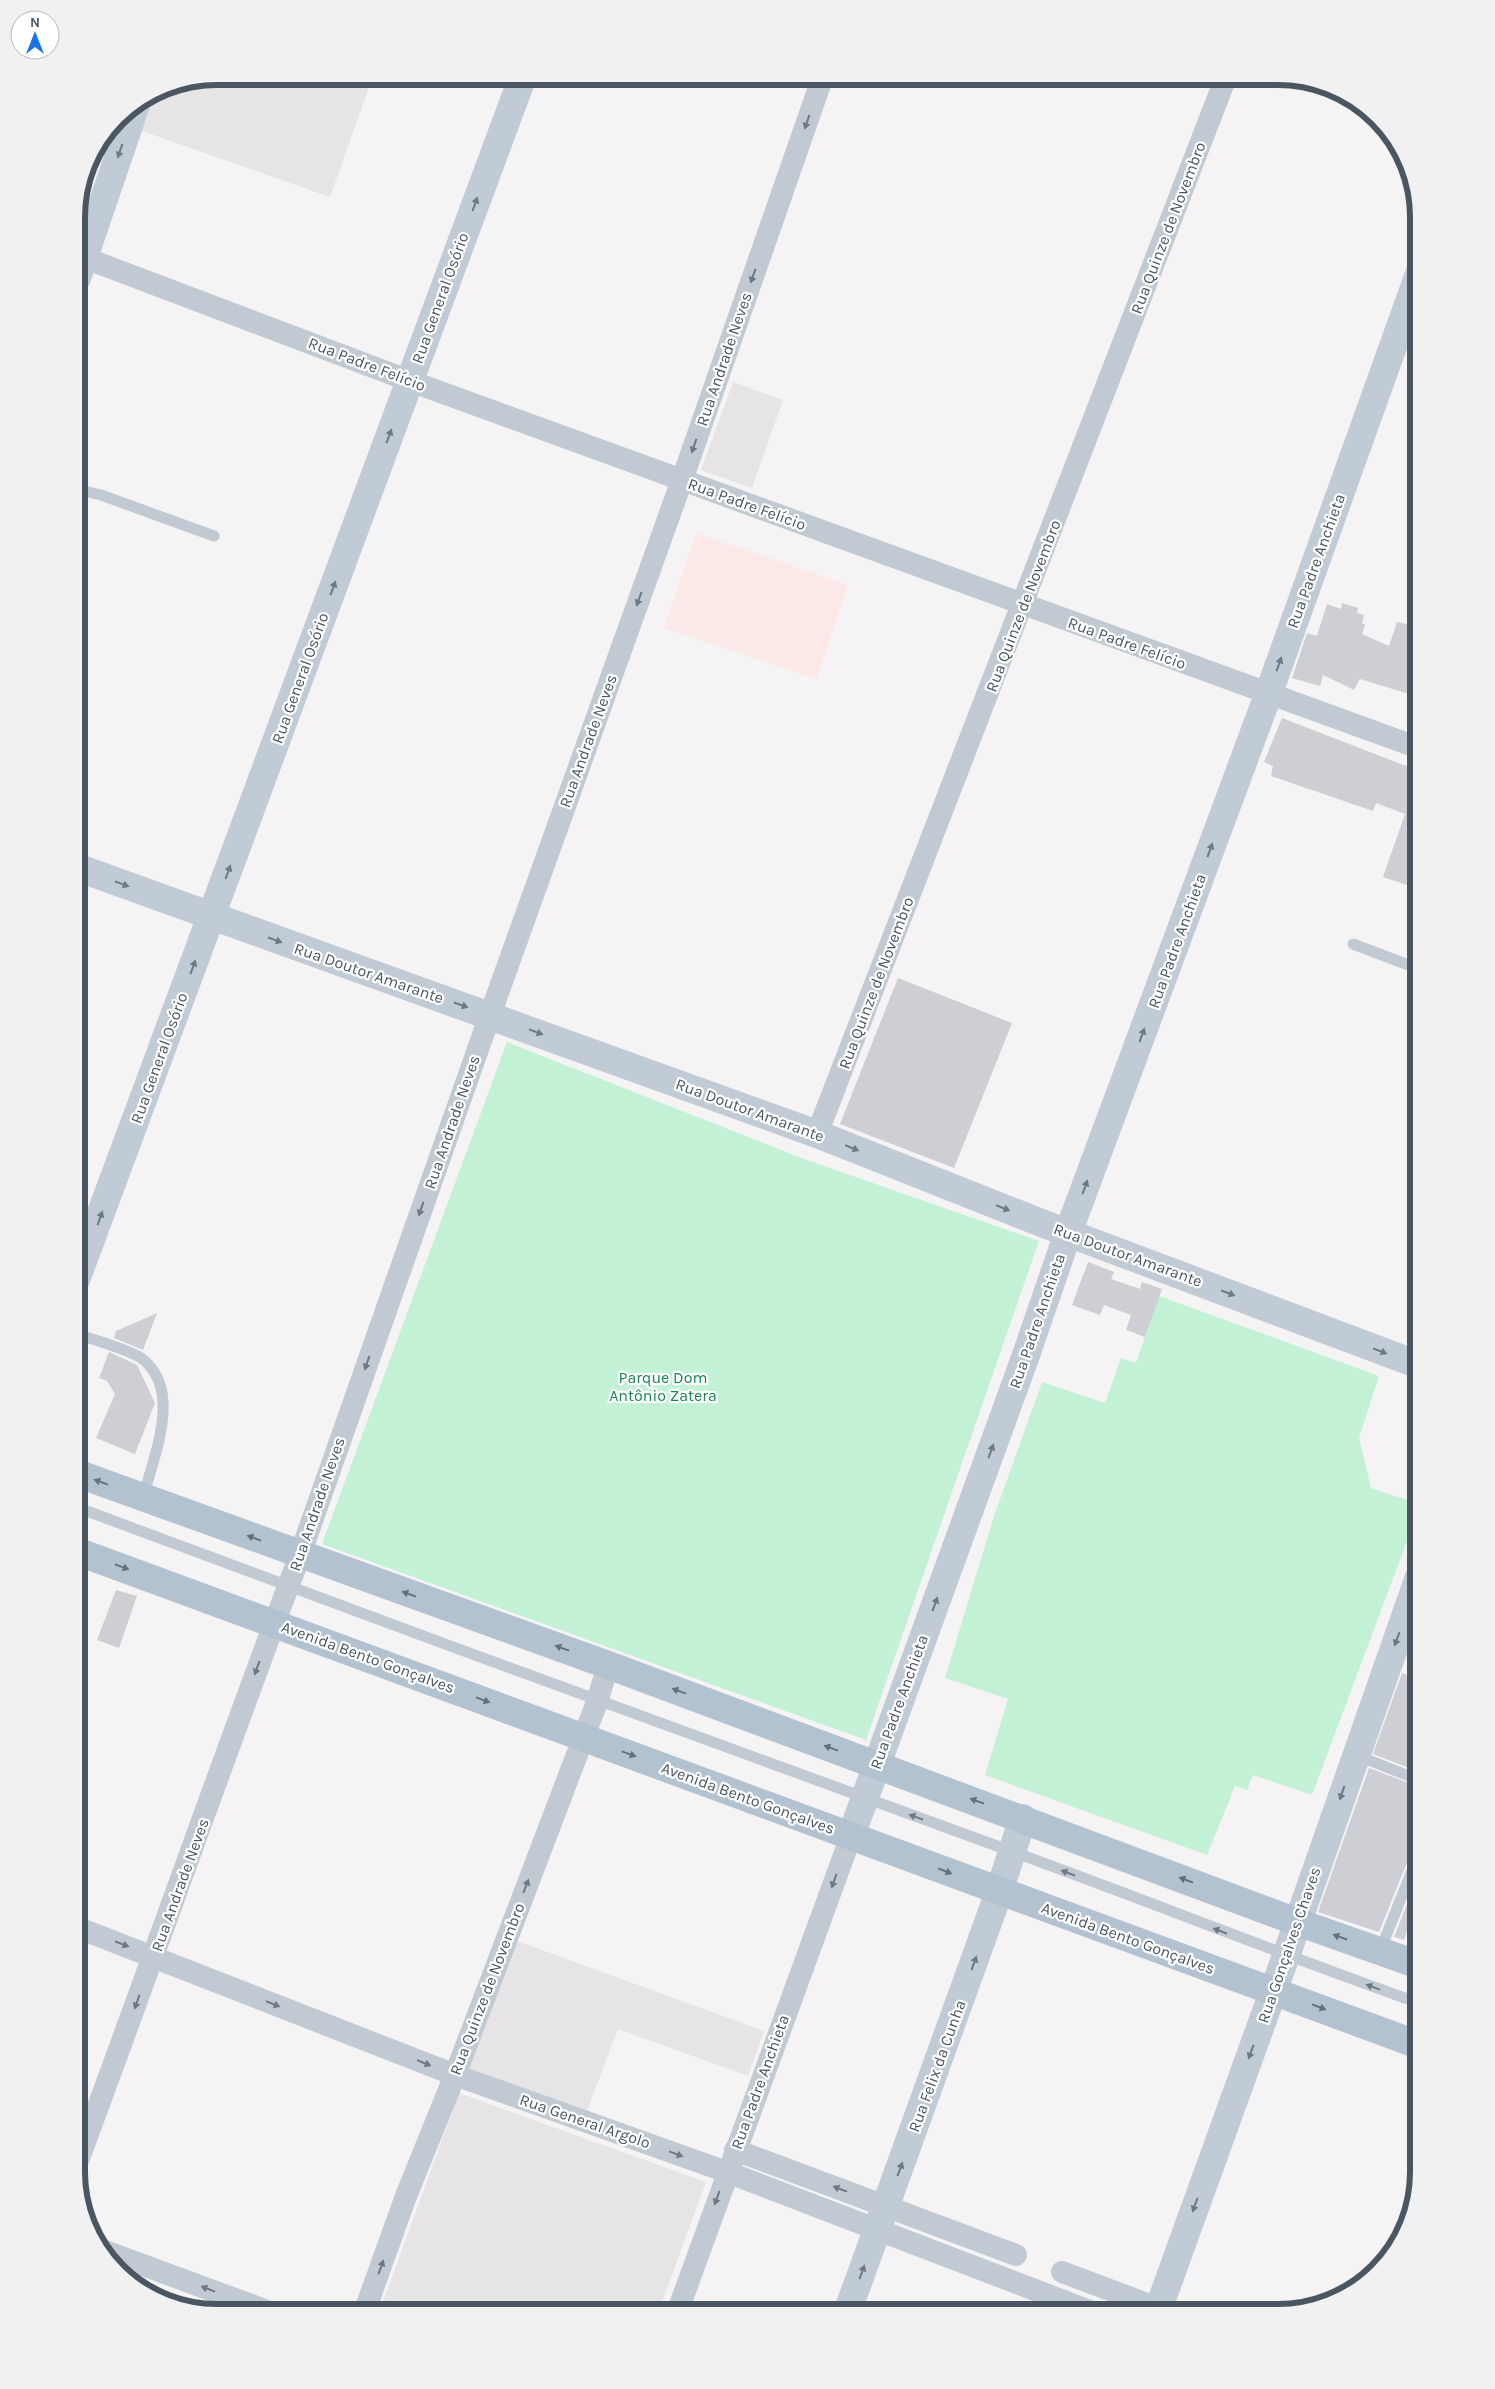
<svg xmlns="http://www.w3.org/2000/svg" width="1495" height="2389" font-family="Karla,sans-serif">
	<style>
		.education { fill: #e6e4e5 }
		.medical { fill: #fce8e6 }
		.green { fill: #c3f1d5 }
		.building { fill: #cdcfd5 }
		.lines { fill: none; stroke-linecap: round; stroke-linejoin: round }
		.lane { stroke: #c1cad2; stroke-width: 11 }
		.street { stroke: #c1cad2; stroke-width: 22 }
		.secondary { stroke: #c1cbd6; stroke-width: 28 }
		.primary { stroke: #b3c2d1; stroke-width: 28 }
		.oneway { fill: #6e7983 }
		.oneway2 { fill: #6e7984 }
		.oneway3 { fill: #64717d }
		.labels { text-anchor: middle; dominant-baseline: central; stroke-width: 4.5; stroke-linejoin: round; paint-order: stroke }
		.street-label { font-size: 16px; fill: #4a5661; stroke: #fff }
		.park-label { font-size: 16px; fill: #17864f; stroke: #fff }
		.rim { fill: none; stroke: #4a5661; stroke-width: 6 }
	</style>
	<rect width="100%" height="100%" fill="#f5f3f3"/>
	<g class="education">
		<polygon points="218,76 373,76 330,197 142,131 156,92 164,87"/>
		<polygon points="733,382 783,400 752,488 701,470"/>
		<polygon points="512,1939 764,2031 748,2076 618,2029 587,2111 465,2067"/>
		<polygon points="459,2093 706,2182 658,2313 379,2313"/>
	</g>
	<polygon class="medical" points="696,533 848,585 816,679 664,628"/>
	<g class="green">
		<polygon points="507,1042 804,1159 1039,1241 866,1740 322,1544"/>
		<polygon points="1159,1296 1379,1376 1359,1438 1371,1488 1419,1504 1419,1509 1312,1795 1253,1775 1247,1790 1235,1786 1207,1855 985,1775 1008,1699 945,1678 994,1516 1042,1382 1105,1403 1121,1358 1136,1363"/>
	</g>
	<g class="building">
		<polygon points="1342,603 1358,608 1357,613 1364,615 1362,623 1365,625 1362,634 1389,646 1397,622 1419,627 1419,697 1360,679 1354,690 1323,675 1320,686 1292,678 1307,633 1317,636 1327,604 1341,609"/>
		<polygon points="1282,718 1419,771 1419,861 1415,871 1419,874 1419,879 1416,888 1383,877 1405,814 1376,803 1373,811 1271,776 1273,766 1264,762"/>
		<polygon points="898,978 1012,1023 954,1168 840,1124"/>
		<polygon points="1088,1262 1114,1272 1111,1279 1140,1289 1142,1282 1162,1289 1145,1337 1126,1330 1131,1315 1104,1305 1100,1315 1072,1305"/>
		<polygon points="157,1313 143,1350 114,1338 116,1331"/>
		<polygon points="109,1352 137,1365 155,1403 135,1454 96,1438 115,1394 107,1381 99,1378"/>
		<polygon points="116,1590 137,1596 119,1648 97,1640"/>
		<polygon points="1402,1673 1419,1679 1419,1772 1373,1754"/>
		<polygon points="1369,1768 1419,1787 1419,1846 1412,1850 1379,1932 1318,1912"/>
		<polygon points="1419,1874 1419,1897 1404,1940 1394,1937"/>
	</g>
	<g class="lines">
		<g class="lane">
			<polyline points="76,489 101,495 214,536"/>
			<polyline points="1353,944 1419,969"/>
			<path d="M 76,1334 C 92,1339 129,1350 141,1358 C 184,1389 153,1457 143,1498"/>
			<path d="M 76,1507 C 386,1623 697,1737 1008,1850 C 1145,1900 1281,1954 1419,2003"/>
			<polyline points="1356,1755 1419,1780"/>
			<polyline points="1380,1951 1419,1853"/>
		</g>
		<g class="street">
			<polyline points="77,255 410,381 1419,748"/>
			<polyline points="817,1134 1226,77"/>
			<polyline points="76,1927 455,2075 727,2172 1095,2313"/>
			<polyline points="735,2150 1016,2255"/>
			<path d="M 76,2166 C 152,1963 223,1758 300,1555 L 490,1015 L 682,480 L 823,76"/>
			<polyline points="105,2251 270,2312"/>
			<polyline points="1062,2272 1171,2313"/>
			<polyline points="364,2313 406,2196 455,2075 597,1702 608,1665"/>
			<polyline points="677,2313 851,1836"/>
		</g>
		<g class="secondary">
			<polyline points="77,278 136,105"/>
			<polyline points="76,867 817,1134 1044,1224 1419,1365"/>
			<polyline points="76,1280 523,76"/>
			<polyline points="851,1836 1026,1355 1068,1233 1268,695 1419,274"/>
			<polyline points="847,2313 999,1892 1023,1818"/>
			<polyline points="1157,2313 1286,1956 1419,1577"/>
		</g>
		<g class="primary">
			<polyline points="76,1473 608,1665 1297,1922 1419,1965"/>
			<polyline points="76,1551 1419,2045"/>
		</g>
	</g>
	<defs><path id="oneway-solid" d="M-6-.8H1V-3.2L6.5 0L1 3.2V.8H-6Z" transform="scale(1.25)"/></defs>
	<g class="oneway">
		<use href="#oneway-solid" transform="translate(807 122) rotate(109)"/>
		<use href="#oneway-solid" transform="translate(753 276) rotate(109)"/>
		<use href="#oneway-solid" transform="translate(694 446) rotate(109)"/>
		<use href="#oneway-solid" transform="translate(639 599) rotate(110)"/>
		<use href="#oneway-solid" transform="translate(421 1209) rotate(109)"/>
		<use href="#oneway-solid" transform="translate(367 1363) rotate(109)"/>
		<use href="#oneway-solid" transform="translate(257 1668) rotate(110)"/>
		<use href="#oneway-solid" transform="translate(916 1817) rotate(-160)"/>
		<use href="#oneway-solid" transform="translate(1068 1873) rotate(-159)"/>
		<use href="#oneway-solid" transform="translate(834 1881) rotate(110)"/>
		<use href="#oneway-solid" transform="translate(526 1886) rotate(-69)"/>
		<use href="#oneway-solid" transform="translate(1220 1931) rotate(-159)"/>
		<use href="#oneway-solid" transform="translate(122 1944) rotate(21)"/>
		<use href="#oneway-solid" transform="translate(1373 1987) rotate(-160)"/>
		<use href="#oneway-solid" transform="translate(137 2002) rotate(110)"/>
		<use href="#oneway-solid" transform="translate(273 2004) rotate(22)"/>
		<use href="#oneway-solid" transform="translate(424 2063) rotate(22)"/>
		<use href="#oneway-solid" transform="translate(676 2154) rotate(20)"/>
		<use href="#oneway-solid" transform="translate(840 2189) rotate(-159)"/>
		<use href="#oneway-solid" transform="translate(717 2198) rotate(110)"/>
		<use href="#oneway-solid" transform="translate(381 2267) rotate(-70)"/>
		<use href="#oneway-solid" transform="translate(208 2289) rotate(-159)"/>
	</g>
	<g class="oneway2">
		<use href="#oneway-solid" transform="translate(120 151) rotate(109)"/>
		<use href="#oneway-solid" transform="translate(475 204) rotate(-70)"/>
		<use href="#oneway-solid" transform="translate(389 436) rotate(-70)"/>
		<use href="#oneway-solid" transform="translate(333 588) rotate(-70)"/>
		<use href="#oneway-solid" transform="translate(1279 664) rotate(-70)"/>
		<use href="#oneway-solid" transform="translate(1210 850) rotate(-70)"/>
		<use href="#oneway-solid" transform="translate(228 872) rotate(-70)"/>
		<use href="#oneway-solid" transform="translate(122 884) rotate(20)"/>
		<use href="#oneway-solid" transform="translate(275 940) rotate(19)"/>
		<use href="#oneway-solid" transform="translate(193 967) rotate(-70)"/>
		<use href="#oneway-solid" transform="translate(461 1005) rotate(19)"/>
		<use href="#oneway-solid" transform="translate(536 1032) rotate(20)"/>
		<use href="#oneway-solid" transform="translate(1142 1035) rotate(-70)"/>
		<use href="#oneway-solid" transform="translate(852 1148) rotate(22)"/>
		<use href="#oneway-solid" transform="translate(1085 1187) rotate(-70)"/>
		<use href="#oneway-solid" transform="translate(1003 1208) rotate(22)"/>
		<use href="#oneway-solid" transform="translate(100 1218) rotate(-70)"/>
		<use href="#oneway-solid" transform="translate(1228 1293) rotate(21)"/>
		<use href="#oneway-solid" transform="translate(1380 1351) rotate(21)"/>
		<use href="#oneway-solid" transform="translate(991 1451) rotate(-70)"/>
		<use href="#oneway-solid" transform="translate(935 1604) rotate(-70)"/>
		<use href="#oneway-solid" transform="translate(1397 1639) rotate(110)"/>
		<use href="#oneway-solid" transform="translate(1342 1793) rotate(109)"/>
		<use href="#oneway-solid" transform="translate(974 1963) rotate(-70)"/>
		<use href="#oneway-solid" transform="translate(1251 2052) rotate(110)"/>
		<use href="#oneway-solid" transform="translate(900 2169) rotate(-70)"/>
		<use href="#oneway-solid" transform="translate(1195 2205) rotate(110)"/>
		<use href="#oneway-solid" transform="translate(862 2272) rotate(-70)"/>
	</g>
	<g class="oneway3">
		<use href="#oneway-solid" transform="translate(101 1482) rotate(-160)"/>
		<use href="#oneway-solid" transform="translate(254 1538) rotate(-160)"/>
		<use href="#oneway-solid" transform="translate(122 1567) rotate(20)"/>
		<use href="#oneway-solid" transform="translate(409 1594) rotate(-160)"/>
		<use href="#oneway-solid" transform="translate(562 1648) rotate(-160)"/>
		<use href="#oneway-solid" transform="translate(679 1691) rotate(-160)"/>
		<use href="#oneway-solid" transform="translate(483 1700) rotate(20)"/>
		<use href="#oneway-solid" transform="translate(831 1748) rotate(-160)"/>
		<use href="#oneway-solid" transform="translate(629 1754) rotate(20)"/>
		<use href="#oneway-solid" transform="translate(977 1801) rotate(-160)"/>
		<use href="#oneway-solid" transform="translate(945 1871) rotate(21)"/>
		<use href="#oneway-solid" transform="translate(1186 1880) rotate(-159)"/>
		<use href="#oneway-solid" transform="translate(1340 1937) rotate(-161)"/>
		<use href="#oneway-solid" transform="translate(1319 2007) rotate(21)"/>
	</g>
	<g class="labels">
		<g class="street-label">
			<text transform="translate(1168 228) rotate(-69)">Rua Quinze de Novembro</text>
			<text transform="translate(440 298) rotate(-70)">Rua General Osório</text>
			<text transform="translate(724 359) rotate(-71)">Rua Andrade Neves</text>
			<text transform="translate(367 364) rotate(21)">Rua Padre Felício</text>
			<text transform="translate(747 504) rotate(20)">Rua Padre Felício</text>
			<text transform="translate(1316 561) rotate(-70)">Rua Padre Anchieta</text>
			<text transform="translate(1023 606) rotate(-69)">Rua Quinze de Novembro</text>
			<text transform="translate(1127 643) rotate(20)">Rua Padre Felício</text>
			<text transform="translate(300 678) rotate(-70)">Rua General Osório</text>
			<text transform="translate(588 741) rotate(-70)">Rua Andrade Neves</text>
			<text transform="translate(1177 941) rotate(-70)">Rua Padre Anchieta</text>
			<text transform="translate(369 973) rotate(19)">Rua Doutor Amarante</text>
			<text transform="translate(876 983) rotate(-69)">Rua Quinze de Novembro</text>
			<text transform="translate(159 1058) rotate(-70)">Rua General Osório</text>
			<text transform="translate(750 1110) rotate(20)">Rua Doutor Amarante</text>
			<text transform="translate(452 1122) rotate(-71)">Rua Andrade Neves</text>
			<text transform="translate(1128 1255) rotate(20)">Rua Doutor Amarante</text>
			<text transform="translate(1037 1321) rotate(-71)">Rua Padre Anchieta</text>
			<text transform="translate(317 1504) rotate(-71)">Rua Andrade Neves</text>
			<text transform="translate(368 1657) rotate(20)">Avenida Bento Gonçalves</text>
			<text transform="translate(899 1702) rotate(-70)">Rua Padre Anchieta</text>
			<text transform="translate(748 1798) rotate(20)">Avenida Bento Gonçalves</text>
			<text transform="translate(180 1885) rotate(-70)">Rua Andrade Neves</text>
			<text transform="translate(1128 1938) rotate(20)">Avenida Bento Gonçalves</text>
			<text transform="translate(1289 1945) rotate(-71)">Rua Gonçalves Chaves</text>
			<text transform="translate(487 1989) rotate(-69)">Rua Quinze de Novembro</text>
			<text transform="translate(937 2066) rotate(-70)">Rua Felix da Cunha</text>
			<text transform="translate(760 2082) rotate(-70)">Rua Padre Anchieta</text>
			<text transform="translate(585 2121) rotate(19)">Rua General Argolo</text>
		</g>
		<g class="park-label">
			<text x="663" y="1377">Parque Dom<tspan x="663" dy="18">Antônio Zatera</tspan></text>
		</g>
	</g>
	<path d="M0 0H1495V2389H0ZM217 85H1278A132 132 0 0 1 1410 217V2172A132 132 0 0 1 1278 2304H217A132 132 0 0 1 85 2172V217A132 132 0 0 1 217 85Z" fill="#f1f1f2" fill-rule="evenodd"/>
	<path class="rim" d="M217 85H1278A132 132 0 0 1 1410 217V2172A132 132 0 0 1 1278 2304H217A132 132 0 0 1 85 2172V217A132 132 0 0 1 217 85Z"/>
	<g transform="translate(35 35)"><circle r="24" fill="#ffffff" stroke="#b7bbc0"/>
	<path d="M0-4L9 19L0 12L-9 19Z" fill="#1a73e8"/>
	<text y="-8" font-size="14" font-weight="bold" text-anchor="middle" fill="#4a5661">N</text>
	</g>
</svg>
